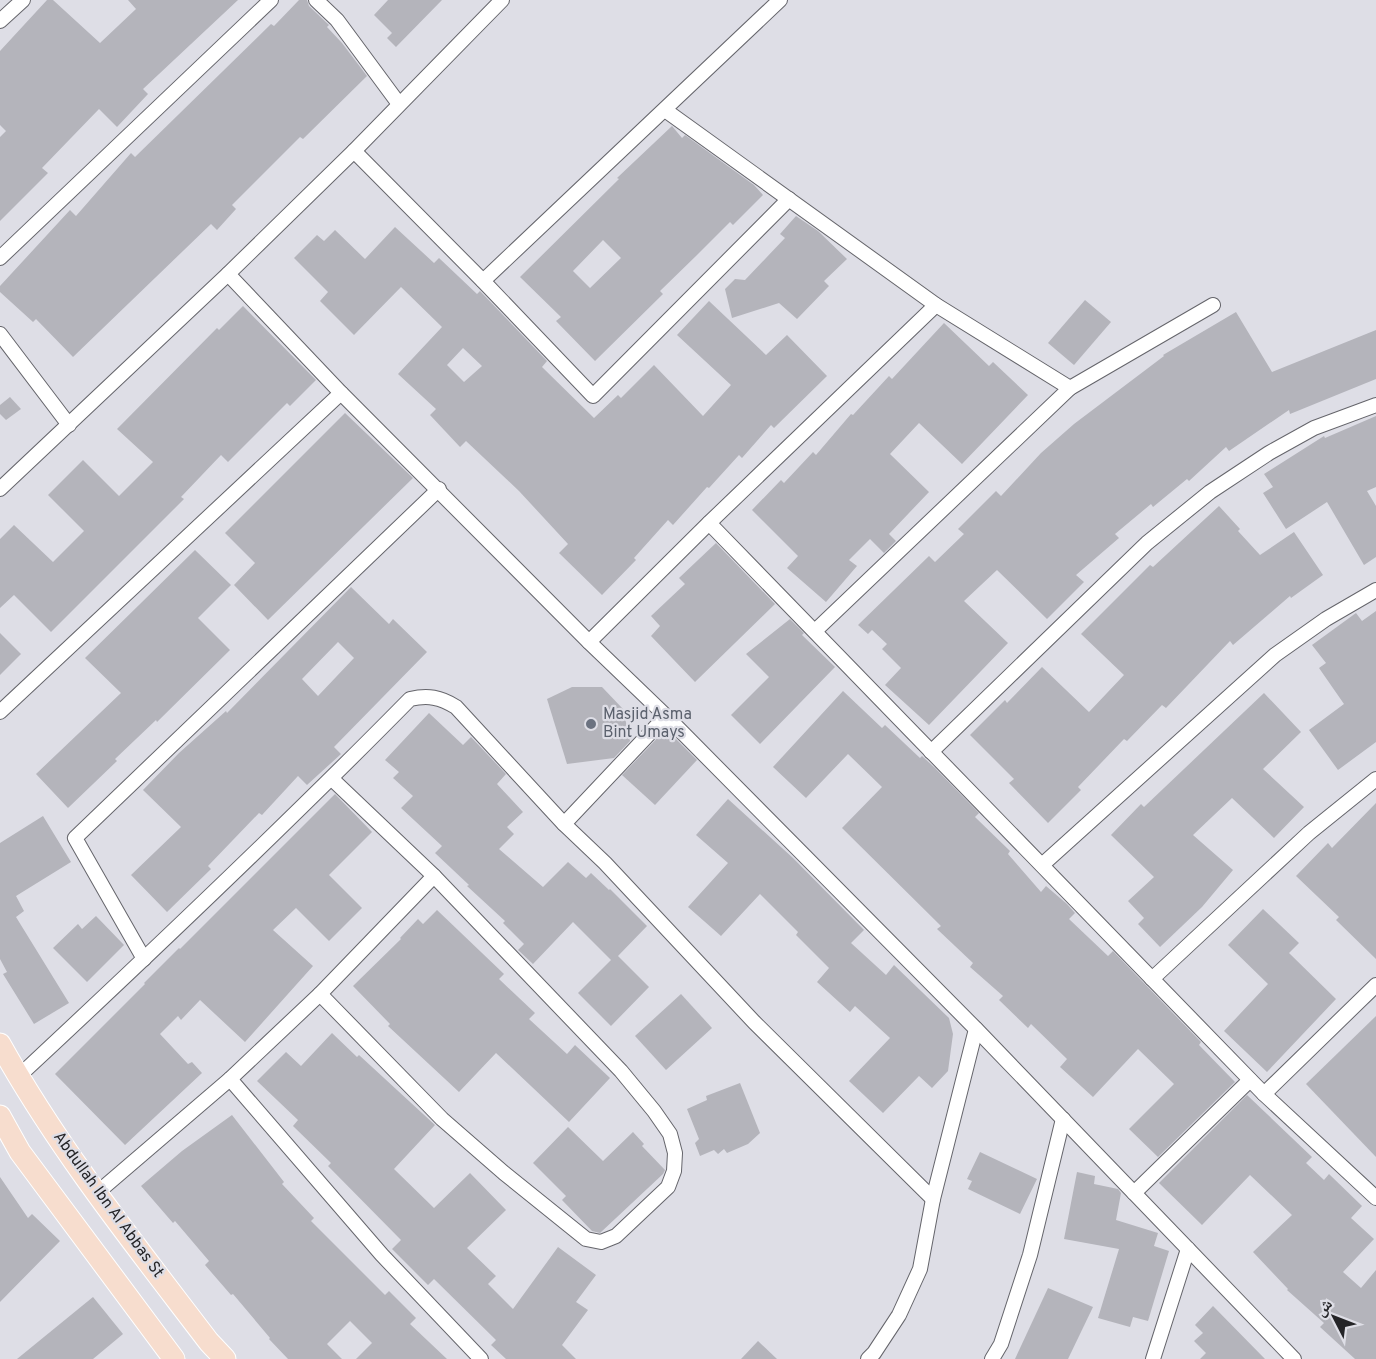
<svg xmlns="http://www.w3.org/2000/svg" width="1376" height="1359" font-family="Overpass,'Noto Naskh Arabic',sans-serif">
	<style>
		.building { fill: #b4b4bb; fill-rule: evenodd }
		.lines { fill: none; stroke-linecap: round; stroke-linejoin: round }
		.minor-casing { stroke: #65656b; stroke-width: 16 }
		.primary-casing { stroke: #fff; stroke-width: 23 }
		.minor { stroke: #fff; stroke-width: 14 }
		.primary { stroke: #f7ddce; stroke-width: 21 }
		.worship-dot { fill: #6b7280; stroke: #dedee6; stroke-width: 2 }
		.labels { text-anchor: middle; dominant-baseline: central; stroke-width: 4.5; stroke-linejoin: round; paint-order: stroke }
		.worship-label { font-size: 16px; fill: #5b616d; stroke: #dedee6; text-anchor: start }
		.street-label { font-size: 16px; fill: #242427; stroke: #dedee6 }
	</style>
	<rect width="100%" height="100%" fill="#dedee6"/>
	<g class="building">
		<polygon points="47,0 53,0 100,43 136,9 128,0 238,0 143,89 148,94 117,127 99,109 42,168 48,173 0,221 0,137 6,131 0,125 0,51"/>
		<polygon points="299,0 307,0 309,6 329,25 327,27 342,43 367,76 303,139 300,137 232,205 236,209 217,230 211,224 73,357 36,319 33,322 0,292 0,286 70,210 76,216 131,153 135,157 271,24 274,26"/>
		<polygon points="388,0 442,0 396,47 387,38 392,33 374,15"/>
		<path d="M 672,126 L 682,138 L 685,135 L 754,185 L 763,195 L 733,225 L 730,222 L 697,255 L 660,291 L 663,294 L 595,361 L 556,321 L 561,317 L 520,277 L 619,179 L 617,178 ZM 603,240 L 621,258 L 590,288 L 573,271 Z"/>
		<polygon points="796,216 818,231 847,259 824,281 829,286 797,319 779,303 732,318 725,289 735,279 745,280 785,238 780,234"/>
		<path d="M 395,227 L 434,263 L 439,258 L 477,294 L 480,291 L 547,361 L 542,367 L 594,418 L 618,395 L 621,398 L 654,365 L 703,416 L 731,385 L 677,335 L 709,301 L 766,355 L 787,335 L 827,376 L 774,428 L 771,425 L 742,458 L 739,455 L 709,488 L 707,487 L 673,525 L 668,520 L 634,558 L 636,560 L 602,595 L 559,553 L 568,544 L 519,491 L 466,441 L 460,447 L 430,415 L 436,409 L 398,374 L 442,327 L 401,287 L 354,335 L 320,301 L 328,292 L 294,258 L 317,235 L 324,241 L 335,230 L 365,259 ZM 463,348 L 482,366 L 464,382 L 447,365 Z"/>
		<polygon points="1085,300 1111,322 1074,365 1048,343"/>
		<polygon points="243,306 316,380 290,406 287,403 228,462 221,455 181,497 184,499 51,632 14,595 0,608 0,539 14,525 53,562 84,531 48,495 83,460 119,496 153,462 117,429 217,328 219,330"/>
		<polygon points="1236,312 1272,372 1376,330 1376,379 1290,414 1289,410 1229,451 1226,447 1189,481 1187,479 1153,507 1151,504 1115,534 1119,538 1076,575 1084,582 1047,619 997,570 964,601 1008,643 929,725 885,685 901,668 882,649 887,644 872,630 868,634 858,625 929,556 935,562 964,534 958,529 996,491 1001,496 1041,453 1074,424 1164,356 1163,355"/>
		<polygon points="944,323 989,366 993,362 1028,395 962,464 919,423 890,454 929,492 889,534 896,541 884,553 870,539 849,560 857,566 826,602 787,568 798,556 752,510 781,480 784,483 813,452 816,455 851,414 853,415 889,376 892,379"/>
		<polygon points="10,397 21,409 6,420 0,414 0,405"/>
		<polygon points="345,413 413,478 268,620 234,585 255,563 225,533"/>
		<polygon points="1376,416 1376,487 1367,491 1376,506 1376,557 1364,565 1327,502 1286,529 1263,493 1273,487 1264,474 1324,436 1325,438"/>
		<polygon points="1219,506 1240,529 1238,531 1260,555 1294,532 1323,575 1291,598 1290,596 1233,645 1230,641 1166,708 1162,705 1127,741 1124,739 1078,787 1081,790 1048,823 1009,783 1014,779 970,735 1005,700 1007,703 1042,667 1089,712 1124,675 1081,634 1150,565 1153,567"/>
		<polygon points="716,543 775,604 695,682 651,636 660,626 651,616 685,584 679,578"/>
		<polygon points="195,550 231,585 198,618 230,650 157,722 156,720 115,759 117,761 68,808 36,774 121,693 85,658"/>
		<path d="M 351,587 L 389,624 L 393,619 L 427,652 L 334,747 L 341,754 L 307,785 L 298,776 L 262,815 L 259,813 L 208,866 L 211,869 L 167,912 L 131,875 L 181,827 L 143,790 L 179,753 L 226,711 L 227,713 ZM 338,642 L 354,658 L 318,696 L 302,679 Z"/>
		<polygon points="1376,611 1376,742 1338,770 1309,730 1344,704 1319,668 1326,663 1312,645 1356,613 1362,621"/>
		<polygon points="790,619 804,633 802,635 835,667 760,744 731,715 769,677 746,654"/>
		<polygon points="0,633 21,654 0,675"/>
		<polygon points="572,687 602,687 623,709 630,741 614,758 567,764 547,699"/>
		<polygon points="843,691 882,728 885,725 920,758 922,756 935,768 979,813 975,817 1010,851 1008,854 1041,892 1046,886 1067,904 1075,913 1069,919 1108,956 1113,951 1201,1042 1199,1045 1235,1082 1158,1157 1129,1129 1174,1084 1138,1049 1093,1097 1060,1067 1067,1059 1031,1024 1028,1028 999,1000 1003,996 970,967 973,963 937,929 941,926 842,828 882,787 848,754 806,798 773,767"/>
		<polygon points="1264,693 1301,732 1263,769 1304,807 1274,838 1232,798 1193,835 1233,870 1202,907 1160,947 1138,924 1144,918 1128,901 1154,877 1111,835 1141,804 1144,807"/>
		<polygon points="429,713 463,745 471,737 506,774 497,784 523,812 507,827 514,834 499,849 543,887 568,862 586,878 591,873 609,890 610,889 647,926 618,956 649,987 611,1026 578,993 611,960 573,922 533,964 518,950 524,944 503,923 505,921 467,886 469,885 435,853 442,846 401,808 413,796 393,778 399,772 385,760"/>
		<polygon points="666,729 697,760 655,805 622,775"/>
		<polygon points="335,794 372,832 329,875 362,908 329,941 296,908 273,930 313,966 245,1042 200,1000 181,1020 178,1016 160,1034 188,1064 192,1062 202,1073 125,1145 55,1074 145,984 144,983 179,948 180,949"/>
		<polygon points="728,799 793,858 864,930 851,943 886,975 894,965 949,1018 953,1034 948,1071 932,1088 919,1076 883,1113 849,1081 890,1038 855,1006 850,1012 817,982 829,968 796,935 798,932 760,894 721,936 688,907 728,863 696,835"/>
		<polygon points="1376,803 1376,959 1336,920 1339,917 1296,876 1328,843 1332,848"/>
		<polygon points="43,816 71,862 16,896 24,911 16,917 69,1003 34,1024 3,974 7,972 0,959 0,843"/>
		<polygon points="1263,909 1299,943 1289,953 1336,999 1267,1072 1224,1031 1268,984 1228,945"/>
		<polygon points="437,910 504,974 499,979 535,1013 529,1019 567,1054 575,1045 610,1078 569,1122 496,1053 459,1092 388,1026 390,1024 353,986 401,939 400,938 418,919 423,924"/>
		<polygon points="96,916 124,945 87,982 53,948 78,924 82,929"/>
		<polygon points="681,994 712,1028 666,1070 635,1036"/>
		<polygon points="1376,1016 1376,1157 1306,1084"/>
		<polygon points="332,1033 357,1057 359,1055 435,1125 394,1169 434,1208 470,1173 506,1210 467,1248 496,1276 488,1284 513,1309 558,1247 596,1275 576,1302 588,1310 562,1345 576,1359 506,1359 491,1345 496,1340 434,1279 428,1285 392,1249 401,1240 328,1166 331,1163 293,1126 298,1120 257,1081 286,1052 301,1066"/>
		<polygon points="740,1083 760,1133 748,1144 727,1153 724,1149 718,1154 714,1150 700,1156 695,1143 699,1139 687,1109 707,1100 706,1096"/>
		<polygon points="1247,1095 1312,1157 1306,1163 1324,1180 1329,1174 1362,1206 1351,1218 1374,1239 1343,1272 1361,1288 1376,1270 1376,1359 1355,1359 1320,1327 1324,1323 1287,1290 1288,1289 1253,1252 1292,1215 1250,1175 1202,1225 1159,1183"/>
		<polygon points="232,1115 284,1182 282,1184 314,1218 311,1221 385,1295 389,1291 416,1318 410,1324 447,1359 356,1359 372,1343 350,1321 327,1344 342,1359 288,1359 269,1339 270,1338 233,1294 231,1295 205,1265 209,1261 175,1221 173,1223 141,1186 182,1151"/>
		<polygon points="568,1127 603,1161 633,1132 644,1144 642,1146 665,1170 663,1174 600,1233 592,1231 562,1200 566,1196 533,1163"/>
		<polygon points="980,1152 1037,1179 1020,1214 968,1189 972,1181 967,1179"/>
		<polygon points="1077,1172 1095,1176 1094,1184 1118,1189 1121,1193 1116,1220 1158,1233 1154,1246 1169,1251 1148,1321 1133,1317 1130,1327 1098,1318 1119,1249 1064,1239"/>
		<polygon points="0,1177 28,1218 32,1214 60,1241 0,1302"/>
		<polygon points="1048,1288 1093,1307 1068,1359 1015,1359"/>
		<polygon points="93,1297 123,1334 93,1359 17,1359"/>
		<polygon points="1213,1306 1265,1359 1200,1359 1206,1353 1194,1341 1203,1333 1195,1325"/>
		<polygon points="758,1341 777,1359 741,1359"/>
	</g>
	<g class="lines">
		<g class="minor-casing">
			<g id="minor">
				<polyline points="316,0 337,20 399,104"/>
				<polyline points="0,21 23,0"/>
				<polyline points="665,110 936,305 1070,388"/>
				<polyline points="354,151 483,281 593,396 789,199"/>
				<polyline points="0,258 271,0"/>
				<polyline points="228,274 341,393 589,642 666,716 976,1029 1294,1359"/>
				<polyline points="483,281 780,0"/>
				<polyline points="0,334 69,425"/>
				<polyline points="0,489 228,274 354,151 502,0"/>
				<polyline points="709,523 1264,1094 1376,1198"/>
				<polyline points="815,631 1070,388 1213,305"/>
				<polyline points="589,642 709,523 936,305"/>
				<polyline points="0,712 341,393"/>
				<polyline points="931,752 1147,543 1210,492 1269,453 1314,428 1376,405"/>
				<polyline points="564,824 666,716"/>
				<polyline points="1042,865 1275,655 1326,619 1376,590"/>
				<polyline points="144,959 75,838 439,489"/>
				<polyline points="1152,979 1309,833 1376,779"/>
				<polyline points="320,994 442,1119 504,1173 586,1239 601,1242 616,1236 668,1187 674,1171 675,1153 670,1134 654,1111 621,1071 434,876 332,779"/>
				<path d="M 18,1077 C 151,953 283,828 410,699 C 428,695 440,697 456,707 L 564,824 L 605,863 L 754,1022 L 933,1199"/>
				<polyline points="230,1079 382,1255 481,1359"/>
				<polyline points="1264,1094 1376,985"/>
				<polyline points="97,1193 230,1079 320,994 434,876"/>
				<polyline points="1134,1193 1250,1080"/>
				<polyline points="868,1359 874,1353 899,1315 920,1269 933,1199 976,1029"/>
				<polyline points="992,1359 1001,1344 1030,1255 1063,1119"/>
				<polyline points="1153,1359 1188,1249"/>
			</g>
		</g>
		<g class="primary-casing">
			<g id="primary">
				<path d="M 0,1044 C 59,1150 136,1246 209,1342 L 225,1359"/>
				<polyline points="0,1116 20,1152 174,1359"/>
			</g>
		</g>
		<use href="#minor" class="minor"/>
		<use href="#primary" class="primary"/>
	</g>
	<circle class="worship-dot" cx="591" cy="724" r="6"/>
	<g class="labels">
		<g class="worship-label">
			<text x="603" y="715">Masjid Asma<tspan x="603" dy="18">Bint Umays</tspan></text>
		</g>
		<g class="street-label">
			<text transform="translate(108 1205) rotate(54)">Abdullah Ibn Al Abbas St</text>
		</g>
	</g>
	<g transform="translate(1334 1317) rotate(312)" stroke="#dedee6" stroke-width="4.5" paint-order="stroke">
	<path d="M0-4.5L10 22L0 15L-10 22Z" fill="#242427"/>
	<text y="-9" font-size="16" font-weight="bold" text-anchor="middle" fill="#242427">ش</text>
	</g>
</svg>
